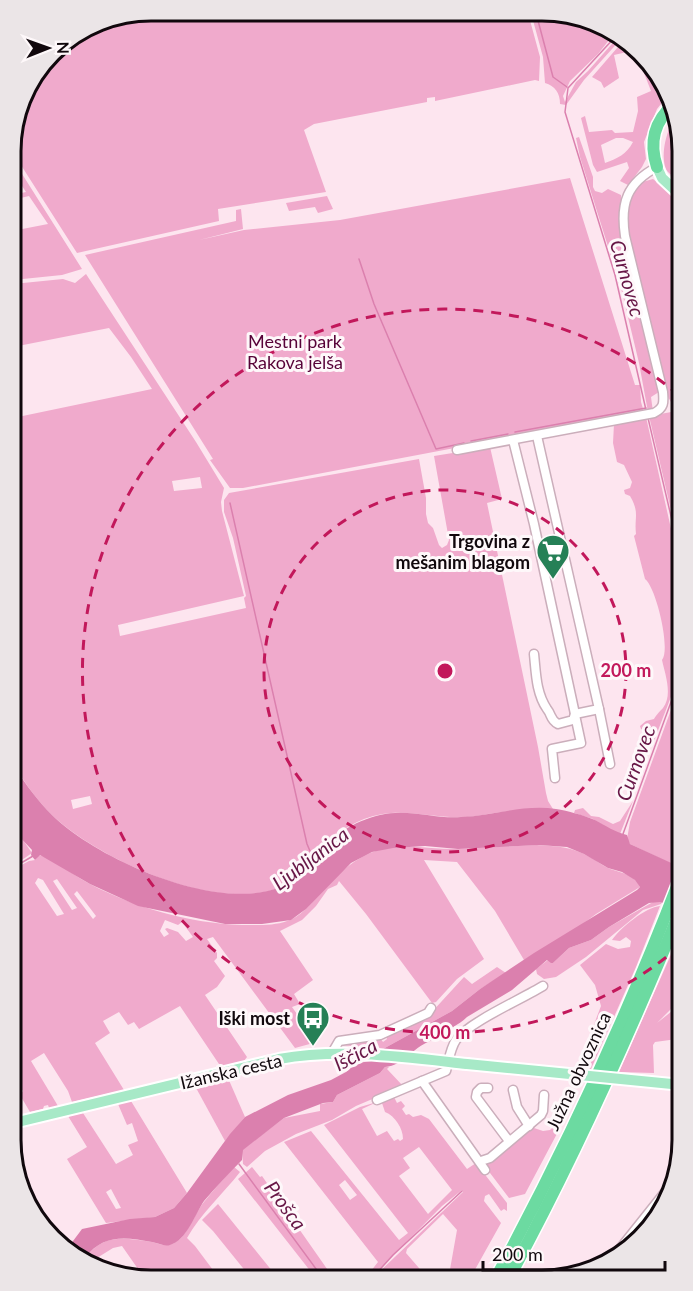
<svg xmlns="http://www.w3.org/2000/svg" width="693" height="1291" font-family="Lato,sans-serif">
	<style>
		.green { fill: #f0aacc; fill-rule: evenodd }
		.water { fill: #db80ae }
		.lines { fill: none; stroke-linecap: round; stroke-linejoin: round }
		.stream { stroke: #db80ae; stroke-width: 1.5 }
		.minor-casing { stroke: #cbaebb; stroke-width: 11 }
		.major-casing { stroke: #fff; stroke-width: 14 }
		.highway-casing { stroke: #fff; stroke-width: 15 }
		.minor { stroke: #fff; stroke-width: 8 }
		.major { stroke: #a7e9c7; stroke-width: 10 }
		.highway { stroke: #6cdaa1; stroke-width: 12 }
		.major-bridge-casing { stroke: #fff; stroke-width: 14; stroke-linecap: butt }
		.major-bridge { stroke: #a7e9c7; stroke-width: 10 }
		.ring { fill: none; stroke: #c2185b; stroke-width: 3; stroke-dasharray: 10 8 }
		.labels { text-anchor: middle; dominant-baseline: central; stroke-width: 6; stroke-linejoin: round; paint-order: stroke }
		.park-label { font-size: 18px; fill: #570238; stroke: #fef8fa }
		.poi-label { font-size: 18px; font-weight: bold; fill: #11080d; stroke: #fef8fa; text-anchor: end }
		.street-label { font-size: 18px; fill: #11080d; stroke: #fef8fa }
		.water-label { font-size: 20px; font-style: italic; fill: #671646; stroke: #fef8fa }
		.rim { fill: none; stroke: #11080d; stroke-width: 3 }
		.centre { fill: #c2185b; stroke: #fef8fa; stroke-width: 3 }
		.ring-label { font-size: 18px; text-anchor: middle; font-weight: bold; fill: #c2185b; stroke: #fef8fa; stroke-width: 6; stroke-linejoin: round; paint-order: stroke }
	</style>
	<rect width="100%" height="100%" fill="#fde5ef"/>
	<g class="green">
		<path d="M 151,11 L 528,13 L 540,57 L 539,81 L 535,80 L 435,101 L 435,97 L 427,98 L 427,102 L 314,124 L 304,130 L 326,192 L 218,209 L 219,221 L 77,253 L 12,151 C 11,96 47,45 96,22 C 111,15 135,14 151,11 Z"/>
		<path d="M 531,13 L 569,13 L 613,35 L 598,54 L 570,81 L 563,96 L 565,102 L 576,82 L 588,71 L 618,37 L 621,39 L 584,80 L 566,105 L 560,104 C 560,93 555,86 545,83 L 543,57 Z"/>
		<polygon points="624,40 632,44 627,48 627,52 614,55 619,78 604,88 601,82 592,77"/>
		<path d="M 644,62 L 668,95 L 657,109 L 644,142 L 646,159 L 642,167 L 628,185 L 620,181 L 629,168 L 627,162 L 597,172 L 593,165 L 581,118 L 585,116 L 589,132 L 612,130 L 615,133 L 633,132 L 638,111 L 637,97 L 651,91 L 644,73 ZM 616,138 L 623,138 L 633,142 C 626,155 618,158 605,163 L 601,145 Z"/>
		<path d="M 675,117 L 675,179 C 673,176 667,172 666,169 C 660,153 667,130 675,117 Z"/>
		<polygon points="579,137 593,177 593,187 595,191 602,193 608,189 621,195 621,206 659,392 651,397 653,412 648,412 639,363 621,288 580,157 576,138"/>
		<polygon points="12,158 82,269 62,275 13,280 12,231 48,224 29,196 12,200 12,195 26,192 12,171"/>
		<polygon points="570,178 635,385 640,385 641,402 644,412 243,488 230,488 210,460 213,459 85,255 236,221 236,210 241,209 243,229 199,240 244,230 340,220"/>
		<polygon points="653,179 676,197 677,406 671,402 668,397 627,233 627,202 639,183"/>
		<polygon points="327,196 333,209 318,213 315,207 289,211 286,203"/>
		<path d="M 86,274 L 196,442 L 224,488 L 221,502 L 222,511 L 244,596 L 118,625 L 120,636 L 246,608 L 244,598 L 246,596 L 233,538 L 224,512 L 224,500 L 229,493 L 419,459 L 426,498 L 426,514 L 428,523 L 433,528 L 439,545 L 442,548 L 447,545 L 449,540 L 434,456 L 490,447 L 502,499 L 487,503 L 538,747 L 546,793 L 548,801 L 553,809 C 536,809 520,809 503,812 C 489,813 473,818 458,817 C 425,817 398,806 364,819 C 344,827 327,841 313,856 C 300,869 300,879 281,887 C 217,914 100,860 52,815 C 38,801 26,785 16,768 L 13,418 L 152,389 L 131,357 L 109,328 L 13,347 L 13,284 L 63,279 L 75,283 ZM 200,477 L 202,488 L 174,491 L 172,481 ZM 90,796 L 92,804 L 73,809 L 71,800 Z"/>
		<polygon points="677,411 678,540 649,416"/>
		<path d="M 646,417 L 678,560 L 679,676 L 652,746 L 646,745 L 646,732 L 641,729 L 640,726 L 646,721 L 654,719 C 657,714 659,712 663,708 C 673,695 665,674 662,660 C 671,649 656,587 645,579 L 634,536 L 636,534 C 634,517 640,513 630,496 L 625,494 L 624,490 L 630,488 L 632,482 L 624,465 L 617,462 L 613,443 L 614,424 Z"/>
		<path d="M 679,688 L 680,803 C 676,811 669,842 672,849 C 674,853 676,853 680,855 L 676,866 L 630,844 L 627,839 L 630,822 Z"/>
		<polygon points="633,801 620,834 617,834 593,819 574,813 575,810 583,808 591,816 599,817 613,824 620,821"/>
		<polygon points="16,833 23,840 32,853 16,864"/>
		<path d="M 537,845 C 556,846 572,847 588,856 C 595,859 601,865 608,868 C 620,873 635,874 640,887 L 596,914 L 580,926 L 524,960 L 495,911 L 457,862 L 424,860 L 484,959 L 457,979 L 436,1002 L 432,1003 L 366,914 L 339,881 L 337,885 L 328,889 L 316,906 L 302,920 L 280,931 L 313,980 L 294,994 L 300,1004 L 292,1007 L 317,1042 L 295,1048 L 213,937 L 207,939 L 217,953 L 217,958 L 214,961 L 225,976 L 217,987 L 205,995 L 247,1057 L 244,1061 L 221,1067 L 180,1006 L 139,1029 L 134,1022 L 128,1025 L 119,1012 L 103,1021 L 110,1033 L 95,1043 L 124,1090 L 72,1102 L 68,1091 L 44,1053 L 31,1061 L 58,1106 L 49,1108 L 48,1105 L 44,1106 L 43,1109 L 30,1112 L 20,1095 L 23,1091 L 17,1083 L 16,868 L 29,861 L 35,860 L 39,855 C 52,858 76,877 90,884 C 136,908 189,923 242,925 C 256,925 274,926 287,921 C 300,917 310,905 318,895 C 332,879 350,862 370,853 C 399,841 431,850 460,849 C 486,848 512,846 537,845 ZM 38,878 L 43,880 L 64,914 L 57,916 L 35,883 ZM 57,879 L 77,908 L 72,910 L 53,881 ZM 77,891 L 96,916 L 93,919 L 74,894 ZM 165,920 L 178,925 L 182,922 L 193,937 L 186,941 L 178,932 L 167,928 L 165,929 L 169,934 L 164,937 L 160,931 Z"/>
		<polygon points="653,902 662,902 661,904 643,910 586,957 556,977 544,979 537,974 536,969 548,960 553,963 569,948 591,940 609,927"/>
		<path d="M 660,906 L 636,967 L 591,1069 L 584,1068 L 589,1052 L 588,1040 L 601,1006 L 595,985 L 580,965 L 606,944 L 618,949 L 630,947 L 631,941 L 626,937 L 620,941 L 612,940 C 620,928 646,907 660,906 Z"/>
		<polygon points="681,932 681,999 657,1023 681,1004 681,1043 679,1044 677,1039 655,1042 653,1045 654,1073 619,1072"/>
		<path d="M 497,967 L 506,973 L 480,989 L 452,1011 L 383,1049 L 341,1045 C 350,1040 368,1041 380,1038 L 383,1042 L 387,1039 L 386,1036 L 430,1014 L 464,977 L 472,984 Z"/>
		<polygon points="385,1067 389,1067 387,1069 403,1086 356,1106 332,1120 296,1134 265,1151 247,1167 243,1164 242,1150 284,1118 320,1111 320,1104 333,1102 337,1095 380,1073"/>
		<polygon points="228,1078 245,1117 225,1141 195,1086"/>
		<path d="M 393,1095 L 397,1103 L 401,1101 L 405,1106 L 402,1109 L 406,1115 L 409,1114 L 413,1117 L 421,1115 L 429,1119 L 467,1169 L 476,1163 L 507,1203 L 507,1211 L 504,1209 L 501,1211 L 489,1194 L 485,1196 L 484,1201 L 501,1223 L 472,1275 L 449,1275 L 457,1230 L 443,1214 L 407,1249 L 406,1253 L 425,1275 L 390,1276 L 386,1271 L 381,1276 L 375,1276 L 463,1192 L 462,1190 L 442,1206 L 373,1276 L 367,1276 L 378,1262 L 284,1142 L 311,1131 L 399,1240 L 408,1233 L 324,1125 L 360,1107 L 377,1102 L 362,1109 L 377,1136 L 387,1131 L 394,1141 L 398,1139 L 400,1141 L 403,1139 C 403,1128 395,1116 385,1112 L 381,1100 ZM 419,1147 L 452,1190 L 428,1214 L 399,1176 L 410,1168 L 403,1158 ZM 345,1180 L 357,1195 L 350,1200 L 339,1185 Z"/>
		<path d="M 131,1101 L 187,1193 L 174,1208 L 155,1217 L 106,1223 L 67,1159 L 87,1147 L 68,1116 L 83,1113 L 116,1164 L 133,1155 L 128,1145 L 138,1141 L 132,1123 L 127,1125 L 118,1104 ZM 111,1189 L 121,1208 L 116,1209 L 106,1192 Z"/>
		<polygon points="563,1118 560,1128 525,1194 509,1198 487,1169 486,1164 531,1127 543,1131 550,1130"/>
		<path d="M 234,1167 L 240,1172 C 223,1194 201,1213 187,1238 L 195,1246 L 219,1278 L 145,1279 L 122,1246 L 113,1248 L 92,1261 L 85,1258 C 104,1233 124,1238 152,1242 C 160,1244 166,1247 174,1243 C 188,1236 194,1214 204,1202 C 213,1190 224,1179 234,1167 Z"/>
		<polygon points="252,1167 260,1177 262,1176 332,1276 315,1277 238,1179"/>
		<polygon points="218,1204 277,1277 251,1278 213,1231 202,1220"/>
	</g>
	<path class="water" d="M 16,769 C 26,785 38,801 52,815 C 98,860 218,913 280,887 C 300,879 299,871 312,857 C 330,837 354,821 380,815 C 408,808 434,819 461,817 C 492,816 524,804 556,809 C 568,811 583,815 595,820 C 606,826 615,832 627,835 L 630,844 L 680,867 L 680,908 L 660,902 L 649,903 L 609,927 L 591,940 L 569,948 L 553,963 L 551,963 L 547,960 L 512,990 L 467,1017 C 459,1025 445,1031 435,1038 L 434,1040 C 415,1044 404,1066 385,1067 L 380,1073 L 337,1095 L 333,1102 L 323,1103 L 284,1118 L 243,1150 L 242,1160 C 229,1173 216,1187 204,1201 C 195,1214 187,1240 170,1245 C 164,1247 159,1243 152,1242 C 125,1237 103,1234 85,1258 L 71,1252 L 70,1248 L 73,1241 L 82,1229 L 130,1219 L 155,1217 L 174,1208 L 187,1193 L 230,1134 L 245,1117 L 288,1095 L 331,1080 L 346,1072 L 357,1063 L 372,1061 L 383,1049 L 452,1011 L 480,989 L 534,953 L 637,890 L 640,887 L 635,880 L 622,872 L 608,868 L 584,854 L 567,847 L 539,845 L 458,849 L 425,846 L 393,848 L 372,852 L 351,863 L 306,909 L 291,920 L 262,924 L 225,924 L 138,906 L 90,884 L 40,855 L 35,860 L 31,855 L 32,850 L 16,833 Z"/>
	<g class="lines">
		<g class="stream">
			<polyline points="536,13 553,77 567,87"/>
			<polyline points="616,36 568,88 565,112 615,275 646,410"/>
			<polyline points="359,259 374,304 436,449 464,443"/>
			<polyline points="648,418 678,546"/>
			<polyline points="515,432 646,408"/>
			<polyline points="471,441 508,434"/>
			<polyline points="230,503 307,844 313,858"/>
			<polyline points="623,834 679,680"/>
			<polyline points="16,866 33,856"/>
			<polyline points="239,1164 322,1277"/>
			<polyline points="374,1276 393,1255 462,1191"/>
		</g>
		<g class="minor-casing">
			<g id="minor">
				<polyline points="513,440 534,524 575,714 599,709 537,436"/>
				<path d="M 457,450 L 654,413 C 664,408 664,403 663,392 L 625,236 C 620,203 627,183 657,167"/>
				<path d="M 534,654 C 536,673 536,693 547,709 C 552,715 550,720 558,724 L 573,720 L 575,714"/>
				<polyline points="599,709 610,764"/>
				<polyline points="555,778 552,749 581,743 575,715"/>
				<polyline points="332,1053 339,1041 380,1035 428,1013 431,1008"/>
				<polyline points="422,1081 485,1170"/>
				<polyline points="488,1088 481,1088 477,1092 476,1097 509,1141"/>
				<polyline points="513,1090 517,1107 529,1126"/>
				<path d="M 377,1100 L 446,1071 C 449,1060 450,1049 456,1040 C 469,1022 522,999 543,986"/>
				<polyline points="481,1161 490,1158 541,1115 543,1111 544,1095"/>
				<polyline points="619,1250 666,1191"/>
			</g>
		</g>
		<g class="major-casing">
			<g id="major">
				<polyline points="657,167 662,178 676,191"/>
				<path d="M 18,1122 L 279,1059 C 342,1048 404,1057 467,1064"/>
			</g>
		</g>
		<g class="highway-casing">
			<g id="highway">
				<path d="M 657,167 C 649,143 654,121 674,104"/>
				<path d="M 498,1274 C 567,1146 628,1014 680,879"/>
				<path d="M 511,1274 C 575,1156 630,1033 681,909"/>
			</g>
		</g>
		<use href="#minor" class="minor"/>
		<use href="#major" class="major"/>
		<use href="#highway" class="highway"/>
		<g class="major-bridge-casing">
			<polyline id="major-bridge" points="467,1064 682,1085"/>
		</g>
		<use href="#major-bridge" class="major-bridge"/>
	</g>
	<g class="ring">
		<circle cx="445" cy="671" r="181"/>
		<path d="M680 946A362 362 0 1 1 675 392"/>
	</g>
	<defs>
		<g id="supermarket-pin" transform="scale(1.725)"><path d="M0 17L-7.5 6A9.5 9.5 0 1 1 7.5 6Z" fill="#258056" stroke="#fef8fa"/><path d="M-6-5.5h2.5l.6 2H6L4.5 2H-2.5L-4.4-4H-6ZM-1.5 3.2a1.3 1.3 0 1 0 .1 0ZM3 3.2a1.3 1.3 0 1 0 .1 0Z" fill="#fff"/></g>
		<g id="bus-pin" transform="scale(1.725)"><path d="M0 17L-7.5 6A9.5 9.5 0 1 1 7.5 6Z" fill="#258056" stroke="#fef8fa"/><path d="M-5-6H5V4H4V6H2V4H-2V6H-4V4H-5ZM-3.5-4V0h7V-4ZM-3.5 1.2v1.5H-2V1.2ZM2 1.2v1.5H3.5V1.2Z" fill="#fff"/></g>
	</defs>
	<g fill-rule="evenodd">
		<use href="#supermarket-pin" x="553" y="551"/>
		<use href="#bus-pin" x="313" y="1018"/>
	</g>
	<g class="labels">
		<g class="park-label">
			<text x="295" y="341">Mestni park<tspan x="295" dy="21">Rakova jelša</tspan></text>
		</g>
		<g class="poi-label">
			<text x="530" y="541">Trgovina z<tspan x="530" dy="21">mešanim blagom</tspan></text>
			<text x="290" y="1018">Iški most</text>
		</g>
		<g class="street-label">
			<text transform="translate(231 1071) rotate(-13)">Ižanska cesta</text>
			<text transform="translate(578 1071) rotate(-65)">Južna obvoznica</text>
		</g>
		<g class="water-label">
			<text transform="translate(628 278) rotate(74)">Curnovec</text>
			<text transform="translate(635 763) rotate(-70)">Curnovec</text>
			<text transform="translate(310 858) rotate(-37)">Ljubljanica</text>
			<text transform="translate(355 1054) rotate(-28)">Iščica</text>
			<text transform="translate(286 1205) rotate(54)">Prošca</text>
		</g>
	</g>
	<path d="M0 0H693V1291H0ZM151 21H542A130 130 0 0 1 672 151V1140A130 130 0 0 1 542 1270H151A130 130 0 0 1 21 1140V151A130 130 0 0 1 151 21Z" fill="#ebe5e7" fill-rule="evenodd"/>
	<path class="rim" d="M151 21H542A130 130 0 0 1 672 151V1140A130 130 0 0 1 542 1270H151A130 130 0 0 1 21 1140V151A130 130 0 0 1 151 21Z"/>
	<circle cx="445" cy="671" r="9" class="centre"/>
	<g class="ring-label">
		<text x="626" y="677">200 m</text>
		<text x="445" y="1039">400 m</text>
	</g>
	<g transform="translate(48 48) rotate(89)" stroke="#fef8fa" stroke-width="4.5" paint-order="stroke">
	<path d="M0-4.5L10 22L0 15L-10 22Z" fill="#11080d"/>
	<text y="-9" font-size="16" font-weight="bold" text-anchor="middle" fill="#11080d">N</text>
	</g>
	<path d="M483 1261v9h182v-9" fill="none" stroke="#11080d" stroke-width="3"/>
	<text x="492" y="1261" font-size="18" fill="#11080d" stroke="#fef8fa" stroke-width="4.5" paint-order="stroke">200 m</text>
</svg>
